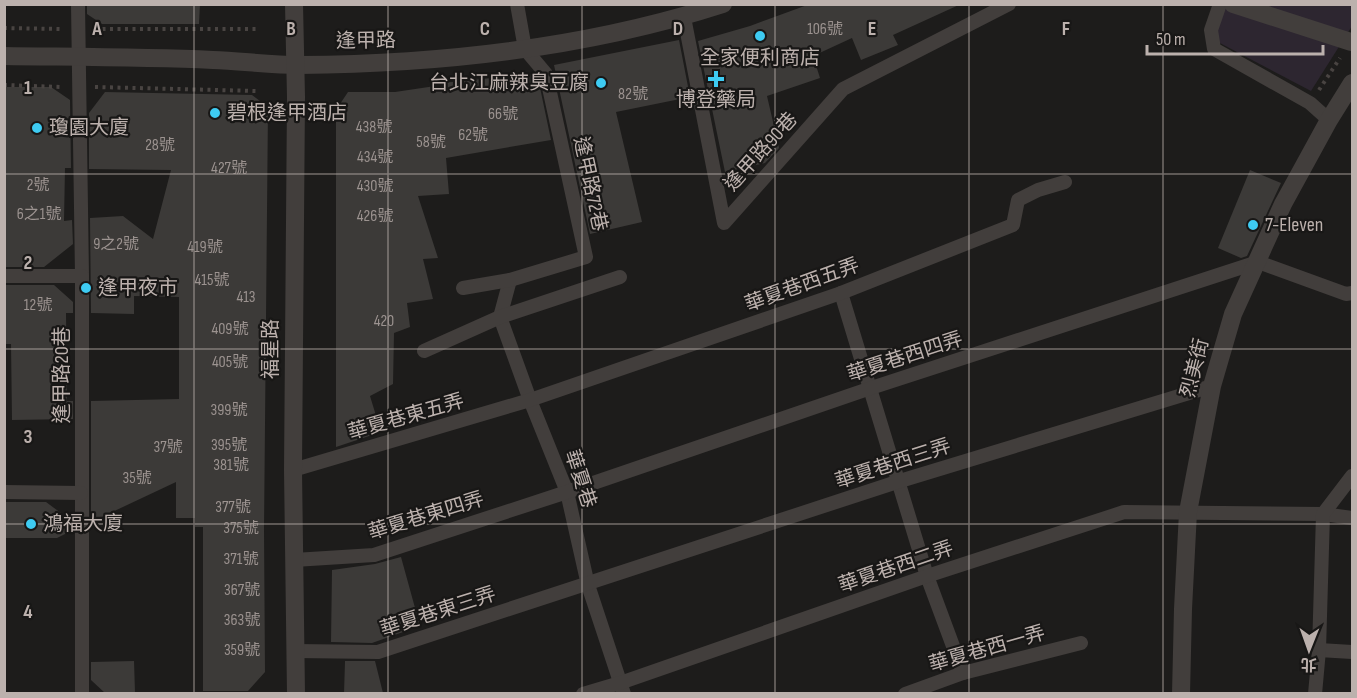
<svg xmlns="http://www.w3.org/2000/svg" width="1357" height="698" font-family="'Sofia Sans Condensed','Noto Sans TC',sans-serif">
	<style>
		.green { fill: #2d2630 }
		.building { fill: #3c3a38 }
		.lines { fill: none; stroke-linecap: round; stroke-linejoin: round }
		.path { stroke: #494442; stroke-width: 4; stroke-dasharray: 3 4.5; stroke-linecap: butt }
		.service { stroke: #423e3c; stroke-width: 14 }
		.pedestrian { stroke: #423e3c; stroke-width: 18 }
		.minor { stroke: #423e3c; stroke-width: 18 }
		.tertiary { stroke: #423e3c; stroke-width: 18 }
		.grid { fill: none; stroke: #bcb1ad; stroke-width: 1.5; stroke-opacity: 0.55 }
		.poi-dot { fill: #3ecbf2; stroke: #181716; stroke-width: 2 }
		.labels { text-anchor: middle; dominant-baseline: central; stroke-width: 4.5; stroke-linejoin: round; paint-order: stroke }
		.number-label { font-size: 16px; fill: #9c9390 }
		.street-label { font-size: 20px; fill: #bcb1ad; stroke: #181716 }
		.poi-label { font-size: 20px; fill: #bcb1ad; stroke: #181716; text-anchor: start }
		.grid-label { font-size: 20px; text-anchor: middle; font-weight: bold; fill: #bcb1ad; stroke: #181716; stroke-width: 4.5; stroke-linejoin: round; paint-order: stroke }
	</style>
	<rect width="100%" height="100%" fill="#1d1c1b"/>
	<polygon class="green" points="1227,5 1352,5 1352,26 1311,91 1218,42 1215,30"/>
	<g class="building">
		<polygon points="87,4 200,4 199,24 102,24 87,14"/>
		<polygon points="810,4 961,4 893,35 898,45 861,60 852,38 813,56 820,78 767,96 779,148 765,163 725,172 698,41 750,26"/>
		<polygon points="679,40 690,97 616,112 642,222 590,234 554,65"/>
		<polygon points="534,74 538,78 551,140 446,158 449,194 418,196 438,258 423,259 433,299 407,303 410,327 394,333 393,384 370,396 381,432 336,447 336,110 348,92 395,92 442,85 442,83"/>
		<polygon points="4,87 51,87 70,100 71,168 65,168 64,221 72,220 73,244 44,267 4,267 6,154 4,154"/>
		<polygon points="105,92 252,95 268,107 264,530 265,672 248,691 203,691 203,527 195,527 195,518 176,518 176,482 91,522 91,401 179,399 179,297 134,296 134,314 91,313 90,218 123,216 153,239 171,170 89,169 89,113"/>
		<polygon points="1250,170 1281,183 1247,256 1241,258 1218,248"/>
		<polygon points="4,285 54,285 73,302 73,313 66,313 67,401 73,401 73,419 12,420 11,344 4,344"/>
		<polygon points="4,502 46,502 73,522 73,530 57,538 4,538"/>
		<polygon points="401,557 420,626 372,643 331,642 332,570 375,564"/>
		<polygon points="134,661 135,693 105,693 91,680 91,662"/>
		<polygon points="345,661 375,661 383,693 344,693"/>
	</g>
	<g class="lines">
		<g class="path">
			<polyline points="4,28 61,29"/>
			<polyline points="95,29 258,29"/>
			<polyline points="4,85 61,87"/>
			<polyline points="95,87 257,91"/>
			<polyline points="1319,90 1340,58"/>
		</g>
		<g class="service">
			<polyline points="78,4 82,276 82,694"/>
			<polyline points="1220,4 1211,30 1214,49 1310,103 1329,120"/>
			<polyline points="684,17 724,223 843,89 1009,4"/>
			<polyline points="4,276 82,276"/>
			<polyline points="510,280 500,317 530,400 567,492 588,585 624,694"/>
			<polyline points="463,288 510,280 586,257 546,74 525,49 517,4"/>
			<polyline points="841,293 927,576 963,673"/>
			<polyline points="424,351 500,317 620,277"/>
			<polyline points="293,470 530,400 841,293 1013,225 1018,200 1038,190 1065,182"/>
			<polyline points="4,492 81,493"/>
			<polyline points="294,560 374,555 567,492 871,388 1258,262 1346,294 1352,293"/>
			<polyline points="1319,650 1352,652"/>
			<polyline points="295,651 378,652 900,481 1212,386"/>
			<polyline points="583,694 620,683 927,576 1124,512 1323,514 1352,518"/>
			<polyline points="905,694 963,673 1081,643"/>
			<polyline points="1315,694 1319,650 1323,514 1352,476"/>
		</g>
		<polyline class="pedestrian" points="1233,4 1351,42"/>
		<g class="minor">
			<path d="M 4,56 C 74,57 143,57 213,60 C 241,61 270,65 299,65 C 442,64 587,48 723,4"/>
			<polyline points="1181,694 1183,609 1188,512 1212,386 1233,314 1283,204 1329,120 1352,83"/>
		</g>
		<polyline class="tertiary" points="294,4 296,97 293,470 296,694"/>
	</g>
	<path class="grid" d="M 194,4 L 194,694M 388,4 L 388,694M 582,4 L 582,694M 775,4 L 775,694M 969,4 L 969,694M 1163,4 L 1163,694M 4,174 L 1352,174M 4,349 L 1352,349M 4,524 L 1352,524"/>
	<g class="poi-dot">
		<circle cx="760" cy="36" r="6"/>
		<path d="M713 70h6v6h6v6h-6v6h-6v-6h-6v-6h6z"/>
		<circle cx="601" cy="83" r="6"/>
		<circle cx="215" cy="113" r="6"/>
		<circle cx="37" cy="128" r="6"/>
		<circle cx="1253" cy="225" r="6"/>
		<circle cx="86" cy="288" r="6"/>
		<circle cx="31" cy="524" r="6"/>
	</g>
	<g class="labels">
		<g class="number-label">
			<text x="825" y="29">106號</text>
			<text x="633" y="94">82號</text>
			<text x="503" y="114">66號</text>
			<text x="374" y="127">438號</text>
			<text x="473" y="135">62號</text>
			<text x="431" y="142">58號</text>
			<text x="160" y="145">28號</text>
			<text x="375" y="157">434號</text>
			<text x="229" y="168">427號</text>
			<text x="38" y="185">2號</text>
			<text x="375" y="186">430號</text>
			<text x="39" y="214">6之1號</text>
			<text x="375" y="216">426號</text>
			<text x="116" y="244">9之2號</text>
			<text x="205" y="247">419號</text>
			<text x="212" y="280">415號</text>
			<text x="246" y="297">413</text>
			<text x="38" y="305">12號</text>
			<text x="384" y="321">420</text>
			<text x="230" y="329">409號</text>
			<text x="230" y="362">405號</text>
			<text x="229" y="410">399號</text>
			<text x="229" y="445">395號</text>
			<text x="168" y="447">37號</text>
			<text x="231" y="465">381號</text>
			<text x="137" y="478">35號</text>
			<text x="233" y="507">377號</text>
			<text x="241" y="528">375號</text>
			<text x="241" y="559">371號</text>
			<text x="242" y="590">367號</text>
			<text x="242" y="620">363號</text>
			<text x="242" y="650">359號</text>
		</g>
		<g class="street-label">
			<text transform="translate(366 41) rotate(-1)">逢甲路</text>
			<text transform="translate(761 152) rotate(-48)">逢甲路90巷</text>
			<text transform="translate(590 184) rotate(78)">逢甲路72巷</text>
			<text transform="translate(802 285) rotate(-20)">華夏巷西五弄</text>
			<text transform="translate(271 349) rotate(-90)">福星路</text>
			<text transform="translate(905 357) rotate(-18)">華夏巷西四弄</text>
			<text transform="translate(1195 368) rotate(-76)">烈美街</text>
			<text transform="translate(62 375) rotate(-90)">逢甲路20巷</text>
			<text transform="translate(406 417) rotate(-16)">華夏巷東五弄</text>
			<text transform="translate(893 464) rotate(-18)">華夏巷西三弄</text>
			<text transform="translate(580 479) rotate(72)">華夏巷</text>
			<text transform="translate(426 516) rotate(-17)">華夏巷東四弄</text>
			<text transform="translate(896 567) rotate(-19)">華夏巷西二弄</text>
			<text transform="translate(438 612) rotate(-18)">華夏巷東三弄</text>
			<text transform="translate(987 649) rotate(-16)">華夏巷西一弄</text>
		</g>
		<g class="poi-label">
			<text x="760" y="58" text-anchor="middle">全家便利商店</text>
			<text x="589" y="83" text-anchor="end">台北江麻辣臭豆腐</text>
			<text x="716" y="100" text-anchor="middle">博登藥局</text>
			<text x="227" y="113">碧根逢甲酒店</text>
			<text x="49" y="128">瓊園大廈</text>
			<text x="1265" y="225">7-Eleven</text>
			<text x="98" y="288">逢甲夜市</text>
			<text x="43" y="524">鴻福大廈</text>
		</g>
	</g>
	<g class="grid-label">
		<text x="97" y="35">A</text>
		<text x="291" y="35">B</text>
		<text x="485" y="35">C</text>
		<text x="678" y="35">D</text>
		<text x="872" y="35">E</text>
		<text x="1066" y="35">F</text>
		<text x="28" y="94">1</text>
		<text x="28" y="269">2</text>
		<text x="28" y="443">3</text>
		<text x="28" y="618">4</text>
	</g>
	<rect width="1357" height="698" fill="none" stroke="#bcb1ad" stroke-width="12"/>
	<g transform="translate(1309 650) rotate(181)" stroke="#181716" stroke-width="4.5" paint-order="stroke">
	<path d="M0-4.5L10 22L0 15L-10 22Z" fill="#bcb1ad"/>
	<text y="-9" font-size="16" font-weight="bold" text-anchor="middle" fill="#bcb1ad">北</text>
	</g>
	<path d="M1147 45v9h176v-9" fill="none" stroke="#bcb1ad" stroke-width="3"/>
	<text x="1156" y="45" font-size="18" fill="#bcb1ad" stroke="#181716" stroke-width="4.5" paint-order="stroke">50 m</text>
</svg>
